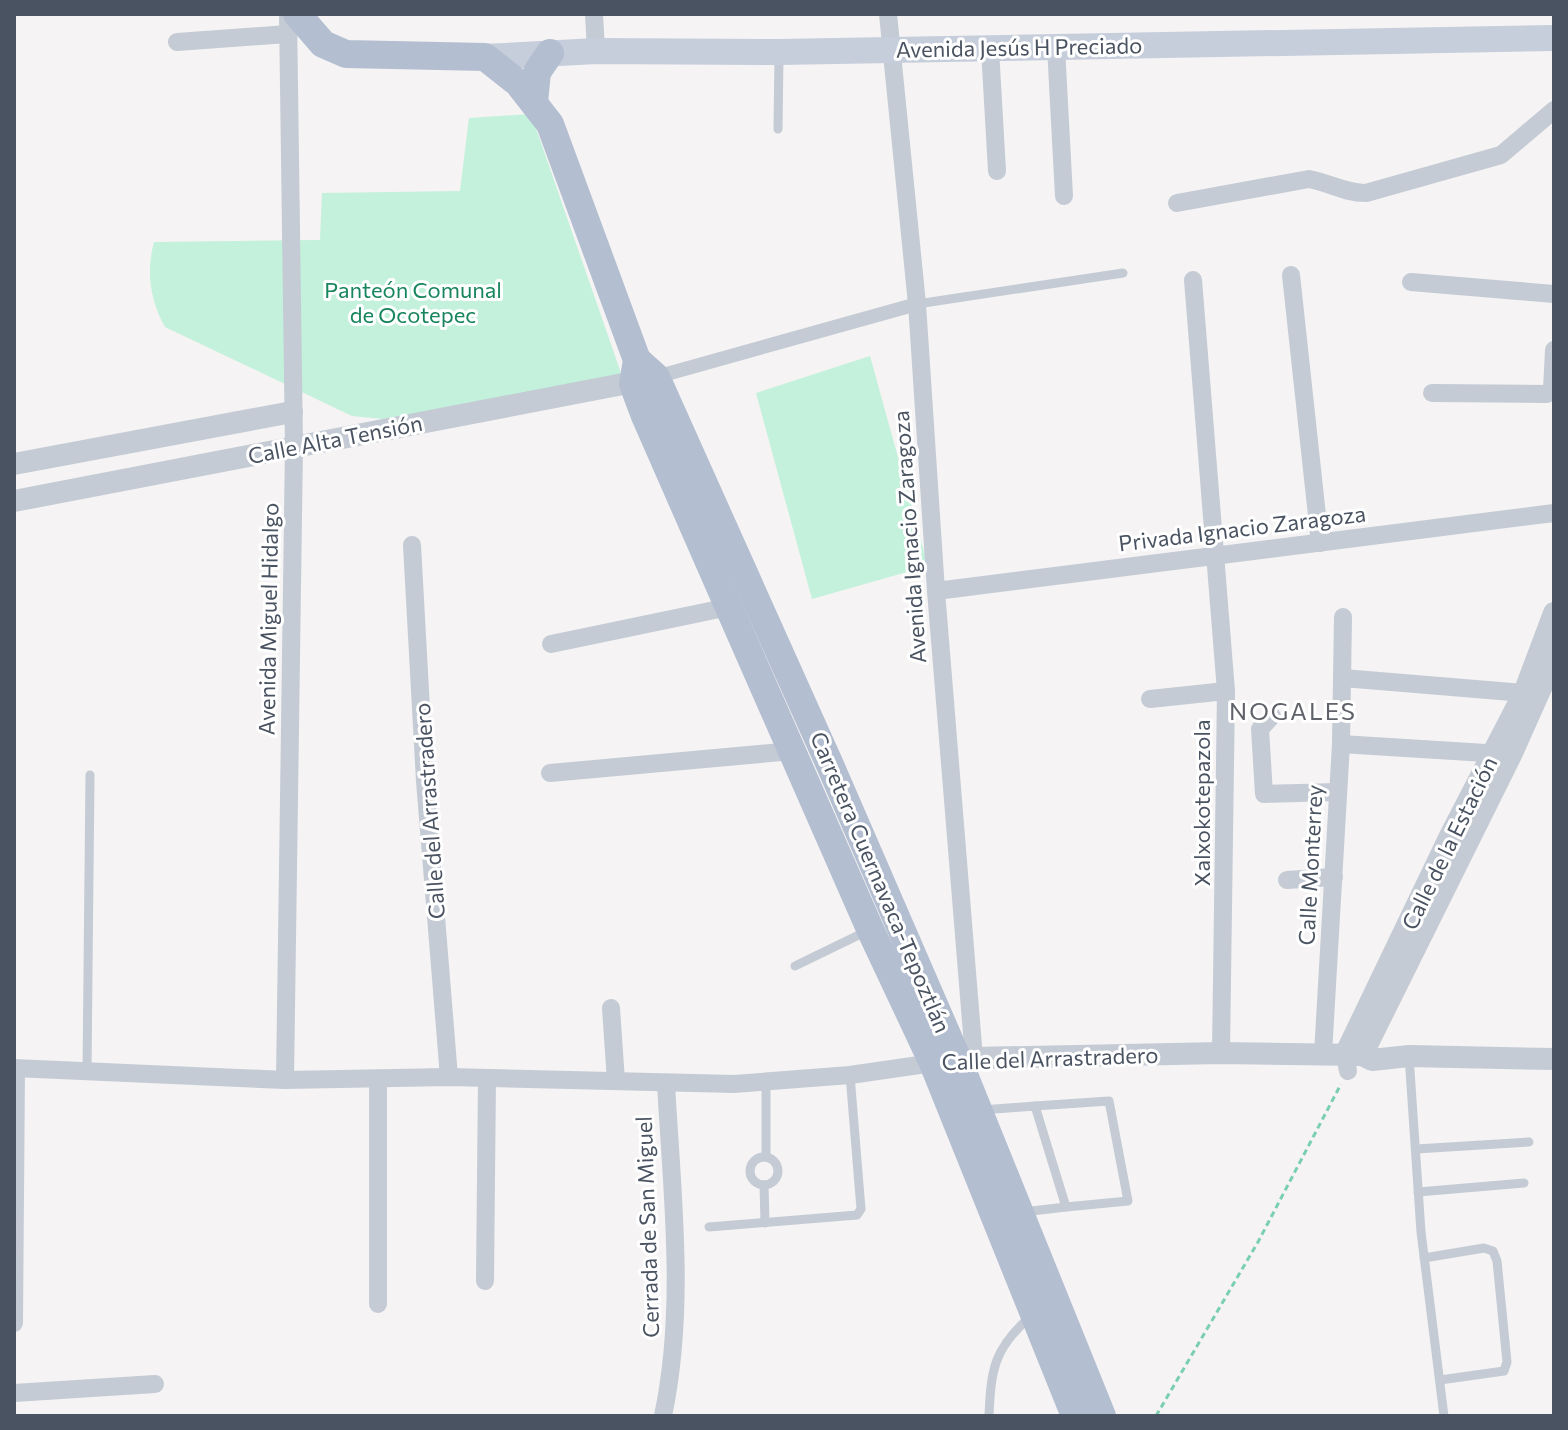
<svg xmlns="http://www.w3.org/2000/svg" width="1568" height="1430" font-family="Commissioner,sans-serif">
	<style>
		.green { fill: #c3f1db }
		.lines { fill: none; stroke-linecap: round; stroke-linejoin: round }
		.path { stroke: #7acfb1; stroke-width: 3; stroke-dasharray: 6 4; stroke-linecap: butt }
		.service { stroke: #c4cbd4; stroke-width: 9 }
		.pedestrian { stroke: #c4cbd4; stroke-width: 14 }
		.minor { stroke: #c4cbd4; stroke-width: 18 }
		.tertiary { stroke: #c4cbd4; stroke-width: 22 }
		.secondary { stroke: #c6cddb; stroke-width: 26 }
		.primary { stroke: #b3bed1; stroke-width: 28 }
		.labels { text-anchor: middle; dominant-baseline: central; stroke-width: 6; stroke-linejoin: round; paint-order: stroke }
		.street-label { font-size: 22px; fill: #4a5361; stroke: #fff }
		.park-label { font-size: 22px; fill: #17855d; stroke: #fff }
		.neighbourhood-label { font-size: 24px; letter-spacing: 2px; fill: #5f6268; stroke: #fff }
	</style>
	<rect width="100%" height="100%" fill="#f5f3f3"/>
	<g class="green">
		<path d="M 531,114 L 622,376 L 383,419 L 352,416 L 165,327 C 150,300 146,272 154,242 L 320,240 L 322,193 L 460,191 L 469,118 Z"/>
		<polygon points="870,356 928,566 812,599 756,393"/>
	</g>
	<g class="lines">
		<polyline class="path" points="1156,1416 1258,1242 1341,1084"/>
		<g class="service">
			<polyline points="778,129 779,56"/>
			<polyline points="917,304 1123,273"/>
			<polyline points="795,966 867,931"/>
			<polyline points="1409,1056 1421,1232 1444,1416"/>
			<polyline points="87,1071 90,775"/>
			<polyline points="1035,1106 1109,1101 1128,1201 1066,1207"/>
			<polyline points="982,1110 1035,1106 1066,1207 1023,1212"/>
			<polyline points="1416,1149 1529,1142"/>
			<polyline points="766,1157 766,1081"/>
			<circle cx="764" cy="1171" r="14"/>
			<polyline points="764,1185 765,1223"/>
			<polyline points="1418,1192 1524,1183"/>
			<polyline points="709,1227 857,1215 861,1209 850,1075"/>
			<polyline points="1424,1258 1484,1248 1493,1251 1497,1261 1507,1362 1504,1371 1440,1380"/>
			<path d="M 989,1416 C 991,1369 994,1348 1031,1316"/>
		</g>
		<polyline class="pedestrian" points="656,377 917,304"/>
		<g class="minor">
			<polyline points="594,14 596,51"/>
			<polyline points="888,14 917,304 936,591 974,1058"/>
			<polyline points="177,42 287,34"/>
			<polyline points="1056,47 1064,196"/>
			<polyline points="990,49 997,171"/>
			<path d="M 1177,203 L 1309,179 C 1330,183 1344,193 1366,193 L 1501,155 L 1554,110"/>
			<polyline points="1291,275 1320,543"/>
			<polyline points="1193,280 1226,691 1221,1053"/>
			<polyline points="1411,282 1554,294"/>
			<polyline points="1432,393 1547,394 1552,389 1554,350"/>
			<polyline points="412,545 425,781 449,1077"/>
			<polyline points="936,591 1554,513"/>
			<polyline points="551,644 729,607"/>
			<polyline points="1343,678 1524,693"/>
			<polyline points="1150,699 1226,691"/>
			<polyline points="1272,716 1260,729 1264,794 1338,792"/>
			<polyline points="1341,744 1502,754"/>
			<polyline points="550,773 793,751"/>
			<polyline points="1287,880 1334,877"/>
			<polyline points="611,1008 616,1081"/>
			<polyline points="1323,1054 1341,744 1343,617"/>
			<polyline points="1345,1055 1348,1071"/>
			<polyline points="14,1068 285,1080 449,1077 734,1084 850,1075 933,1063"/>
			<polyline points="285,1080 294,446 288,14"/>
			<polyline points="485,1281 487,1078"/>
			<polyline points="378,1304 378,1079"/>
			<polyline points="14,1323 16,1068"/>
			<polyline points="14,1393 155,1384"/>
			<path d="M 663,1416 C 686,1307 672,1194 666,1084"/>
		</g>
		<g class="tertiary">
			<polyline points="14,464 292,412"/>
			<polyline points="14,501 649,379"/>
			<polyline points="1345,1055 1450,836 1524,693 1554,613"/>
			<polyline points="1362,1055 1511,755 1554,659"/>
			<polyline points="942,1062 974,1058 1221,1053 1362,1055 1372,1060 1409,1056 1554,1059"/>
		</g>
		<polyline class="secondary" points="485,57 596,51 779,52 1554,38"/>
		<g class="primary">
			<polyline points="297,14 323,44 346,54 485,57 518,83 550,124 637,360 633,384 645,416 870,929 933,1063 1075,1416"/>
			<polyline points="534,102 537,72 550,53"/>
			<polyline points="637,360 656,377 830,765 958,1060 1102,1416"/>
		</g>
	</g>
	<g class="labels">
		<g class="street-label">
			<text transform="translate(1019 47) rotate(-1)">Avenida Jesús H Preciado</text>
			<text transform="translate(335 439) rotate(-11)">Calle Alta Tensión</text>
			<text transform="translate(1242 528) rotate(-7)">Privada Ignacio Zaragoza</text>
			<text transform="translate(909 537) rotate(-94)">Avenida Ignacio Zaragoza</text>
			<text transform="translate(268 619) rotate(-89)">Avenida Miguel Hidalgo</text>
			<text transform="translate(1201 803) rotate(-90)">Xalxokotepazola</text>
			<text transform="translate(429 811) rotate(-94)">Calle del Arrastradero</text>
			<text transform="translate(1449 843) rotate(-64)">Calle de la Estación</text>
			<text transform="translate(1310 865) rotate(-87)">Calle Monterrey</text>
			<text transform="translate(881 882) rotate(67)">Carretera Cuernavaca-Tepoztlán</text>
			<text transform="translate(1050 1058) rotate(-2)">Calle del Arrastradero</text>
			<text transform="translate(647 1227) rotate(-92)">Cerrada de San Miguel</text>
		</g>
		<g class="park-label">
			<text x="413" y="289">Panteón Comunal<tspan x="413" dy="25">de Ocotepec</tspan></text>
		</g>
		<g class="neighbourhood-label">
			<text x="1293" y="710">NOGALES</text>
		</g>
	</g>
	<rect width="1568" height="1430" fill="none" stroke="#4a5361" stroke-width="32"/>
</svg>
